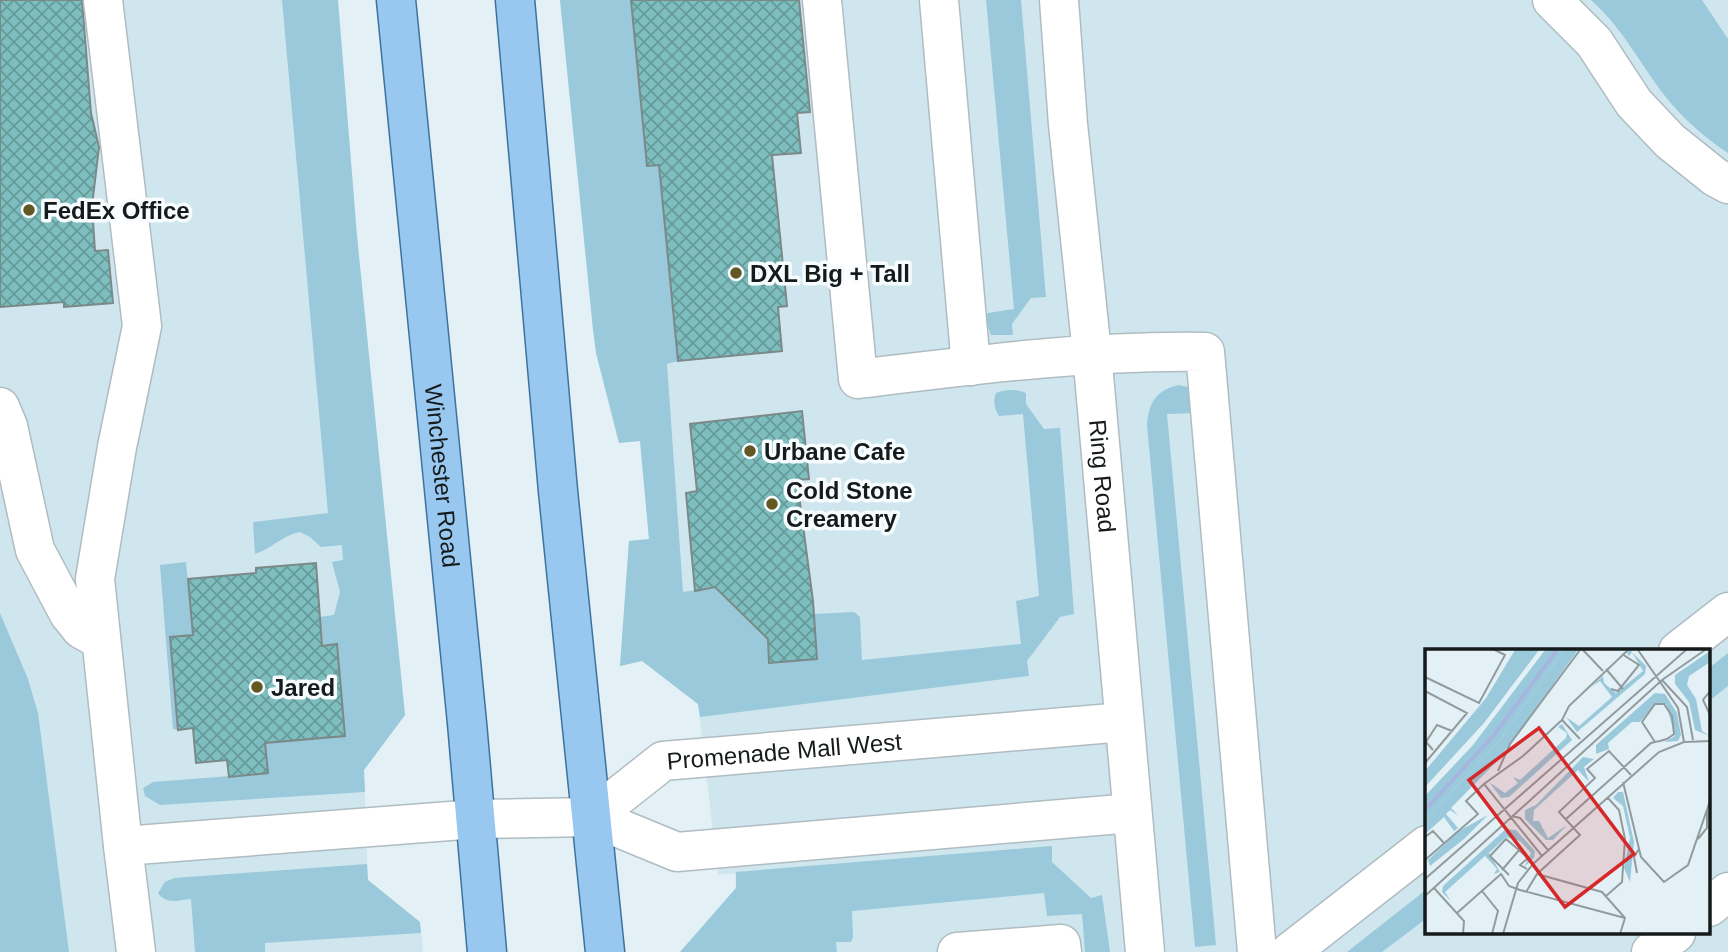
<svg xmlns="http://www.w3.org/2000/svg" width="1728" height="952" font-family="Arial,sans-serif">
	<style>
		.built { fill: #d0e6ee; fill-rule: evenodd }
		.green { fill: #99c9db }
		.building { fill: url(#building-cross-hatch); stroke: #7b8989; stroke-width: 2 }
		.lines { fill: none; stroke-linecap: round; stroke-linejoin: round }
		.minor-casing { stroke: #afbcc1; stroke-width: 41 }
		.major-casing { stroke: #3e729e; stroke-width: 41 }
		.minor { stroke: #fff; stroke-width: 38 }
		.major { stroke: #98c7ef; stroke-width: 38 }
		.poi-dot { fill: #635723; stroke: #f7fdff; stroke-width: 2.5 }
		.labels { text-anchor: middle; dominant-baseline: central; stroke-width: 7; stroke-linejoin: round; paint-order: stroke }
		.poi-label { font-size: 24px; font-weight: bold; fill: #151a1b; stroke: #f7fdff; text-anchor: start }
		.street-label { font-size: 24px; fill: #151a1b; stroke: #f7fdff }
		.inset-river { fill: none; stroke: #a7b4e0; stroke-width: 3.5 }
		.inset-road { fill: none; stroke: #919b9e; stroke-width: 2 }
		.view { fill: #d62828; fill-opacity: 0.15; stroke: #d62828; stroke-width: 3.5 }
		.inset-edge { fill: none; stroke: #151a1b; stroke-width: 3.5 }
	</style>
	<defs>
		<pattern id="building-cross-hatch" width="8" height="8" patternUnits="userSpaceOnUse" patternTransform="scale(1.75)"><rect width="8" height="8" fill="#7ebebe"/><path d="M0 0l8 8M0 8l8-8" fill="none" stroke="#669a9a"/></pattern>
	</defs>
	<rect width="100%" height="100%" fill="#e3f1f6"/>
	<g class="built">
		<polygon points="0,0 338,0 357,236 405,715 364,770 368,880 420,922 423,952 36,952 0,759"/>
		<path d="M 560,0 L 1728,0 L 1728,952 L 675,952 L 680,952 L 736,888 L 735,873 L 718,875 L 698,704 L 642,661 L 620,666 L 629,541 L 649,539 L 640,441 L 619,443 L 596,353 ZM 1427,651 L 1709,651 L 1709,933 L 1427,933 Z"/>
	</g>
	<g class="green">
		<path d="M 282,0 L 338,0 L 357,236 L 405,715 L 364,770 L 365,792 L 160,805 L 145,796 L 143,788 L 153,782 L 268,773 L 265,743 L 337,644 L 322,646 L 320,617 L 334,615 L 340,592 L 332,562 L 343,560 L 342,545 L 321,547 L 310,537 L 300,532 C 281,536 273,548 255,554 L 253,522 L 328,513 Z"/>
		<path d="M 560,0 L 631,0 L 647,166 L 659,165 L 678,361 L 667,364 L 683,592 L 715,587 L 768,639 L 770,662 L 817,659 L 814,614 L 854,612 L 860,617 L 862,660 L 1021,644 L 1016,601 L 1039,596 L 1023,414 L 999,416 C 994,408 993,401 996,393 C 1006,389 1017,389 1026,393 L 1026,404 L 1044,429 L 1060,428 L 1074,614 L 1060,617 L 1027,661 L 1029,676 L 700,717 L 698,704 L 642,661 L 620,666 L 629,541 L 649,539 L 640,441 L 619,443 L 596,353 L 593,330 Z"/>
		<polygon points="986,0 1021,0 1046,297 1031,298 1012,324 1013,335 991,335 985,318 988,313 1014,309"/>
		<path d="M 1591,0 L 1702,0 L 1728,39 L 1728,153 C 1710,141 1693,127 1678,111 C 1645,76 1629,34 1591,0 Z"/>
		<path d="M 1178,385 L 1188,387 L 1194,391 L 1193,413 L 1167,414 L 1216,945 L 1195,947 L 1147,425 C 1149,403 1155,391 1178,385 Z"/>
		<polygon points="186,562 193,635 178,730 173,729 160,565"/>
		<polygon points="0,613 28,679 38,713 69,952 0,952"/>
		<polygon points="1728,653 1728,686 1709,701 1709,668"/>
		<polygon points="1052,846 1052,862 1091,898 1102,895 1110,952 1085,952 1082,914 1047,916 1044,893 852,911 853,937 851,942 836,942 837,952 675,952 680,952 736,888 736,872"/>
		<path d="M 367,864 L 368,880 L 420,922 L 421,933 L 265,943 L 265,952 L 195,952 L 191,899 C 179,900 166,905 158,893 L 165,882 L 174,878 Z"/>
		<polygon points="1427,889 1427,918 1382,952 1347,952"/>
	</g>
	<g class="building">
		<polygon points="0,0 82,0 91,113 99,147 92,206 95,251 108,250 113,303 64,307 64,302 0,307"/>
		<polygon points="631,0 799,0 810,112 797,113 801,153 772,155 787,306 778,307 782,351 678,361 659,165 647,166"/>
		<polygon points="802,411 809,479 797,480 813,601 817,659 769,663 768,639 715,587 695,591 686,493 697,491 690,424"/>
		<polygon points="316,563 322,646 337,644 345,736 265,743 268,773 229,777 227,760 196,763 193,728 178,730 170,637 193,635 188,579 256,573 256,568"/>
	</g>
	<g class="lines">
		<g class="minor-casing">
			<g id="minor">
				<polyline points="103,0 142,326 117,447 95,579 123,846 476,819 592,817 677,852 1132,813"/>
				<path d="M 822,0 L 858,379 C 974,365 1088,350 1205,352 L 1257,952"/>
				<polyline points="939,0 971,366"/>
				<path id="s1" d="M 1059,0 L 1068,124 L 1092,353 L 1145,952"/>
				<polyline points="1552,0 1594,42 1634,103 1670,141 1715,177 1728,184"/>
				<polyline points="0,407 8,426 35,550 69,614 81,629 101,640"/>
				<polyline points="1678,651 1728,612"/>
				<path id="s2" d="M 592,817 L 663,761 L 1124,722"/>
				<polyline points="123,846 136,952"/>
				<polyline points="1709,907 1728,892"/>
				<polyline points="957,952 1061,944 1062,952"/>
				<polyline points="1290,952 1427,845"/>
				<polyline points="1651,952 1676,933"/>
			</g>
		</g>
		<g class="major-casing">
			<g id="major">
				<path id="s3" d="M 396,0 L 467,723 L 487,952"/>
				<polyline points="515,0 558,491 605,952"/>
			</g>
		</g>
		<use href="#minor" class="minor"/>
		<use href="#major" class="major"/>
	</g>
	<g class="poi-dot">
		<circle cx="29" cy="210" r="7"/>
		<circle cx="736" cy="273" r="7"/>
		<circle cx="750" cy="451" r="7"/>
		<circle cx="772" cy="504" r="7"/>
		<circle cx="257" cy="687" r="7"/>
	</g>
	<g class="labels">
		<g class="poi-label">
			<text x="43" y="210">FedEx Office</text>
			<text x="750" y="273">DXL Big + Tall</text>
			<text x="764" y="451">Urbane Cafe</text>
			<text x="786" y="490">Cold Stone<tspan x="786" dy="28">Creamery</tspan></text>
			<text x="271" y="687">Jared</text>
		</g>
		<g class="street-label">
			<text stroke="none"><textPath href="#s3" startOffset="478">Winchester Road</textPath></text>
			<text stroke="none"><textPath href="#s1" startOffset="478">Ring Road</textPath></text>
			<text stroke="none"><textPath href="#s2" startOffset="212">Promenade Mall West</textPath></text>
		</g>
	</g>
	<g transform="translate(1425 649)">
		<rect width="285" height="285" fill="#e3f1f6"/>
		<path d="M 90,1 L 114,1 L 59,74 L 0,138 L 0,122 L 61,49 ZM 139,1 L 153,1 L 74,110 L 26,159 L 34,167 L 25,161 L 21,165 L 33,179 L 29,182 L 19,168 L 0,185 L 0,171 L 73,93 ZM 205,1 L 221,17 L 220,25 L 152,83 L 141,68 L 154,77 L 187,48 L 175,32 L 166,38 L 178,27 L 179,34 L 191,44 L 218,22 L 207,3 L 204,7 L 202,4 ZM 285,2 L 285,13 L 264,27 L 262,36 L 271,50 L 277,82 L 285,87 L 270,81 L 264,53 L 250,35 L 250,26 ZM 230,44 L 240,45 L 252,64 L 256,86 L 253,92 L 240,93 L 250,87 L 241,55 L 231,54 L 215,73 L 207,73 L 183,94 L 184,100 L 171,105 L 171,96 ZM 137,75 L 147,91 L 84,148 L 76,149 L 64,133 L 80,144 L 93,134 L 88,128 L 95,131 L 141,89 L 142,84 L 133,78 ZM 158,108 L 169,110 L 159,118 L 164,133 L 153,121 L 109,161 L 108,172 L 114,172 L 123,189 L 142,176 L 128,191 L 121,191 L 100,170 L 100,161 L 111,156 ZM 193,143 L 198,143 L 209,193 L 205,233 L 199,219 L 205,189 L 198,157 L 188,149 ZM 63,166 L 39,190 L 5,217 L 3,211 L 34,182 ZM 81,180 L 91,181 L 110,202 L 109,209 L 99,218 L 106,204 L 95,192 L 81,188 L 64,204 L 75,223 L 69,225 L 72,220 L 60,207 L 20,243 L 26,252 L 17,243 L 18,237 Z" fill="#99c9db"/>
		<path d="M 120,1 L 139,1 L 73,93 L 0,171 L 0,147 L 48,96 Z" fill="#99c9db"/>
		<path class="inset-river" d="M 0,161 L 70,85 L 132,1"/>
		<path class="inset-road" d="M 158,1 L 178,22M 213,1 L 253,59 L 259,93M 181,20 L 198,40M 0,28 L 54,54 L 80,6 L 70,1M 237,31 L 262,58 L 268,91M 186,40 L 193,42 L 214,16 L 197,5M 286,41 L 278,51 L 286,68M 0,42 L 42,64 L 0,114M 137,71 L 144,57 L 203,1M 8,101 L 1,93 L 12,76 L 27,82M 73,122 L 85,95 L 155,1M 198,133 L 216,208 L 239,233 L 263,216 L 286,149M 87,167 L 95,169 L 123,201M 141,170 L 226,94 L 230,93 L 235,92 L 242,90 L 249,85 L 247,67 L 239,55 L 230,55 L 217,73 L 230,93M 0,188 L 8,182 L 19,194M 273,190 L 282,179 L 282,160M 117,207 L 59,135 L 98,107 L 137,71 L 155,90M 0,211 L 53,165 L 41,152 L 59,135M 77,221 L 95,200M 212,224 L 209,208 L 214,200M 112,225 L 177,243 L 200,269 L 195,285M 84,226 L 65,207 L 81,190 L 103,209 L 95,216 L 102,220M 0,230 L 261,1M 9,239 L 39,272 L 38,285M 57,242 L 73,262 L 67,285M 101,243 L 112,225 L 155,186 L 134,163 L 170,129 L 162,120 L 184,102 L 206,126M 0,247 L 237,31 L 280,1M 181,247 L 197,233 L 200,190 L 194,161 L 182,148M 32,264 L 76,225 L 84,237 L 95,241 L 200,269M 78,285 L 93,234 L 108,215 L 234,103 L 259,93 L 286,92"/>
		<path class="view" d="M 114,79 L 209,205 L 140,258 L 44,131 Z"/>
		<rect width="285" height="285" class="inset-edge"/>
	</g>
</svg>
